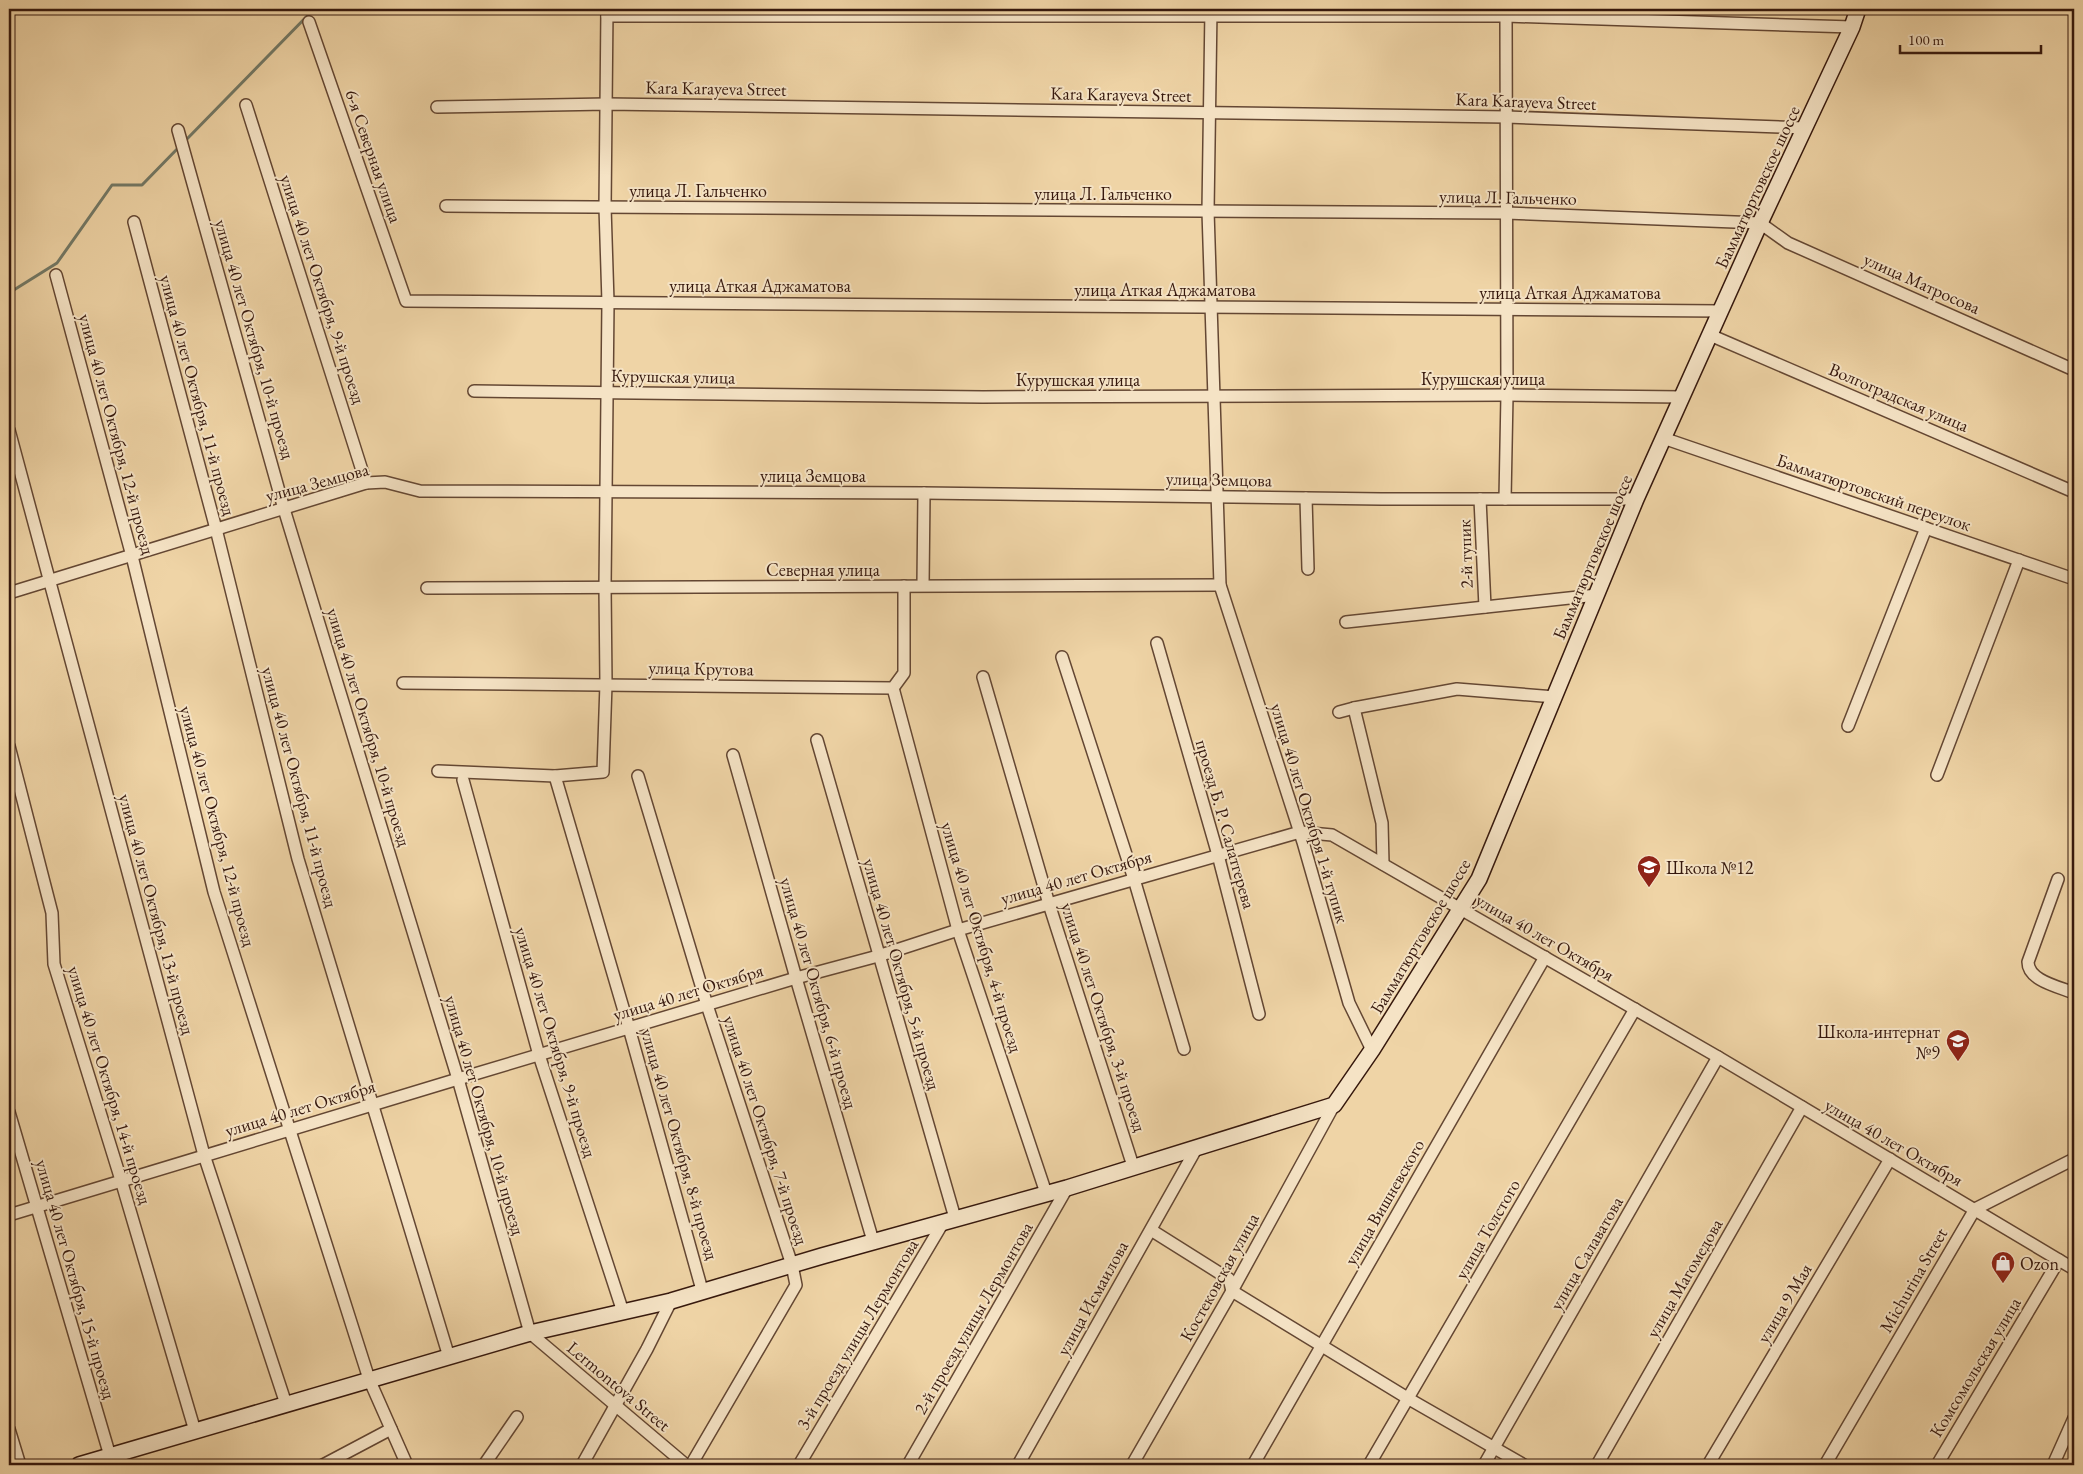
<svg xmlns="http://www.w3.org/2000/svg" width="2083" height="1474" font-family="'EB Garamond',serif">
	<style>
		.lines { fill: none; stroke-linecap: round; stroke-linejoin: round }
		.stream { stroke: #737966; stroke-width: 3 }
		.street-casing { stroke: #644733; stroke-width: 14 }
		.secondary-casing { stroke: #36180d; stroke-width: 18 }
		.street { stroke: #f5e3c5; stroke-width: 11 }
		.secondary { stroke: #f5e3c5; stroke-width: 15 }
		.labels { text-anchor: middle; dominant-baseline: central; stroke-width: 4; stroke-linejoin: round; paint-order: stroke }
		.street-label { font-size: 18px; fill: #36180d; stroke: #f5e3c5 }
		.poi-label { font-size: 18px; fill: #36180d; stroke: #f5e3c5; text-anchor: start }
	</style>
	<rect width="100%" height="100%" fill="#efd4a6"/>
	<filter id="stains"><feTurbulence type="fractalNoise" baseFrequency=".004" numOctaves="4"/><feColorMatrix values="0 0 0 0 .2 0 0 0 0 .09 0 0 0 0 .02 0 0 0 .5 -.17"/></filter>
	<radialGradient id="worn" r=".72"><stop offset=".6" stop-color="#630" stop-opacity="0"/><stop offset="1" stop-color="#630" stop-opacity=".3"/></radialGradient>
	<g class="lines">
		<g class="stream">
			<polyline points="185,141 314,9"/>
			<polyline points="9,293 57,263 112,185 142,185 180,146"/>
		</g>
		<g class="street-casing">
			<g id="street">
				<polyline points="1211,9 1208,211 1220,585 1303,842 1349,1003 1372,1050"/>
				<polyline points="607,16 1506,16 1852,27"/>
				<polyline points="309,22 406,301 1721,311"/>
				<polyline points="246,105 366,483"/>
				<polyline points="437,107 607,104 1507,117 1804,128"/>
				<polyline points="178,130 284,509 458,1079 530,1333 686,1465"/>
				<polyline points="446,206 1506,213 1760,223 1788,243 2074,370"/>
				<polyline points="134,222 216,529 298,859 449,1357"/>
				<polyline points="56,275 132,556 214,892 369,1379 407,1465"/>
				<polyline points="1710,335 2074,492"/>
				<polyline points="474,391 983,397 1507,395 1682,397"/>
				<polyline points="9,430 204,1155 286,1404"/>
				<polyline points="1663,438 2074,579"/>
				<polyline points="1306,498 1308,569"/>
				<polyline points="1480,499 1485,607"/>
				<polyline points="1505,499 1507,395 1506,16"/>
				<polyline points="923,585 924,493"/>
				<polyline points="427,588 1220,585"/>
				<polyline points="9,593 366,483 385,482 420,491 924,493 1381,499 1636,499"/>
				<polyline points="1346,622 1597,595"/>
				<polyline points="1157,643 1218,855 1259,1014"/>
				<polyline points="1062,657 1134,879 1184,1049"/>
				<polyline points="983,677 1049,904 1133,1166"/>
				<polyline points="403,683 893,688 904,673 904,586"/>
				<polyline points="893,688 958,930 1046,1193"/>
				<polyline points="1354,708 1457,689 1555,697"/>
				<polyline points="1339,712 1354,708 1382,823 1383,864"/>
				<polyline points="1848,726 1926,528"/>
				<polyline points="817,740 955,1218"/>
				<polyline points="9,746 52,913 54,964 121,1180 195,1431"/>
				<polyline points="733,755 796,978 873,1241"/>
				<polyline points="438,771 555,776 603,772 606,684 605,587 608,302 605,207 607,9"/>
				<polyline points="1937,775 2019,560"/>
				<polyline points="555,776 629,1028 702,1290"/>
				<polyline points="638,776 707,1005 792,1265 796,1285 691,1465"/>
				<polyline points="463,780 539,1055 623,1312"/>
				<path d="M 2058,879 L 2028,962 C 2028,981 2060,987 2074,993"/>
				<polyline points="9,1112 110,1456"/>
				<polyline points="9,1215 458,1079 796,978 878,956 958,930 1300,832 1332,835 1718,1057 2074,1269"/>
				<polyline points="1151,1230 1229,1279 1232,1291 1409,1399 1524,1465"/>
				<polyline points="9,1429 20,1465"/>
				<polyline points="323,1465 391,1429"/>
				<polyline points="484,1465 517,1417"/>
				<polyline points="582,1465 647,1349 671,1301"/>
				<polyline points="799,1465 944,1221"/>
				<polyline points="908,1465 1067,1188"/>
				<polyline points="1018,1465 1196,1149"/>
				<polyline points="1132,1465 1232,1291 1334,1105"/>
				<polyline points="1253,1465 1545,957"/>
				<polyline points="1369,1465 1635,1009"/>
				<polyline points="1484,1465 1718,1057"/>
				<polyline points="1597,1465 1802,1107"/>
				<polyline points="1708,1465 1890,1159"/>
				<polyline points="1825,1465 1975,1209 2074,1159"/>
				<polyline points="1937,1465 2059,1260"/>
				<polyline points="2053,1465 2074,1418"/>
			</g>
		</g>
		<g class="secondary-casing">
			<polyline id="secondary" points="79,1465 530,1333 671,1301 822,1256 1067,1188 1334,1105 1372,1050 1479,879 1636,499 1760,223 1852,27 1858,9"/>
		</g>
		<use href="#street" class="street"/>
		<use href="#secondary" class="secondary"/>
	</g>
	<defs>
		<g id="school-pin" transform="scale(1.25)"><path d="M0 17L-7.5 6A9.5 9.5 0 1 1 7.5 6Z" fill="#8f2418" stroke="#f5e3c5"/><path d="M0-5L7-2L0 1L-7-2ZM-4 1L0 2.5L4 1V4Q0 6-4 4Z" fill="#fff"/></g>
		<g id="shop-pin" transform="scale(1.25)"><path d="M0 17L-7.5 6A9.5 9.5 0 1 1 7.5 6Z" fill="#8f2418" stroke="#f5e3c5"/><path d="M-5-2.5h2.3a2.7 3.5 0 0 1 5.4 0H5L5.5 6h-11ZM-1.5-2.5h3a1.5 2.3 0 0 0-3 0Z" fill="#fff"/></g>
	</defs>
	<g fill-rule="evenodd">
		<use href="#school-pin" x="1649" y="867"/>
		<use href="#school-pin" x="1958" y="1041"/>
		<use href="#shop-pin" x="2003" y="1263"/>
	</g>
	<g class="labels">
		<g class="street-label">
			<text transform="translate(716 88) rotate(1)">Kara Karayeva Street</text>
			<text transform="translate(1121 94) rotate(1)">Kara Karayeva Street</text>
			<text transform="translate(1526 101) rotate(2)">Kara Karayeva Street</text>
			<text transform="translate(374 156) rotate(71)">6-я Северная улица</text>
			<text transform="translate(1757 187) rotate(-65)">Бамматюртовское шоссе</text>
			<text x="698" y="190">улица Л. Гальченко</text>
			<text x="1103" y="193">улица Л. Гальченко</text>
			<text transform="translate(1508 197) rotate(1)">улица Л. Гальченко</text>
			<text transform="translate(1922 283) rotate(24)">улица Матросова</text>
			<text x="760" y="285">улица Аткая Аджаматова</text>
			<text transform="translate(323 289) rotate(72)">улица 40 лет Октября, 9-й проезд</text>
			<text x="1165" y="289">улица Аткая Аджаматова</text>
			<text x="1570" y="292">улица Аткая Аджаматова</text>
			<text transform="translate(255 339) rotate(74)">улица 40 лет Октября, 10-й проезд</text>
			<text transform="translate(673 376) rotate(1)">Курушская улица</text>
			<text x="1483" y="378">Курушская улица</text>
			<text x="1078" y="379">Курушская улица</text>
			<text transform="translate(198 395) rotate(75)">улица 40 лет Октября, 11-й проезд</text>
			<text transform="translate(1899 397) rotate(23)">Волгоградская улица</text>
			<text transform="translate(117 434) rotate(75)">улица 40 лет Октября, 12-й проезд</text>
			<text x="813" y="475">улица Земцова</text>
			<text transform="translate(1219 479) rotate(1)">улица Земцова</text>
			<text transform="translate(317 482) rotate(-15)">улица Земцова</text>
			<text transform="translate(1874 492) rotate(19)">Бамматюртовский переулок</text>
			<text transform="translate(1465 554) rotate(-92)">2-й тупик</text>
			<text transform="translate(1592 557) rotate(-67)">Бамматюртовское шоссе</text>
			<text x="823" y="569">Северная улица</text>
			<text transform="translate(701 668) rotate(1)">улица Крутова</text>
			<text transform="translate(369 727) rotate(73)">улица 40 лет Октября, 10-й проезд</text>
			<text transform="translate(300 787) rotate(75)">улица 40 лет Октября, 11-й проезд</text>
			<text transform="translate(1310 813) rotate(73)">улица 40 лет Октября 1-й тупик</text>
			<text transform="translate(1226 824) rotate(74)">проезд Б. Р. Салатгерева</text>
			<text transform="translate(218 826) rotate(75)">улица 40 лет Октября, 12-й проезд</text>
			<text transform="translate(1076 877) rotate(-16)">улица 40 лет Октября</text>
			<text transform="translate(157 914) rotate(75)">улица 40 лет Октября, 13-й проезд</text>
			<text transform="translate(1420 936) rotate(-59)">Бамматюртовское шоссе</text>
			<text transform="translate(982 937) rotate(73)">улица 40 лет Октября, 4-й проезд</text>
			<text transform="translate(1545 937) rotate(30)">улица 40 лет Октября</text>
			<text transform="translate(902 974) rotate(74)">улица 40 лет Октября, 5-й проезд</text>
			<text transform="translate(688 992) rotate(-17)">улица 40 лет Октября</text>
			<text transform="translate(819 993) rotate(74)">улица 40 лет Октября, 6-й проезд</text>
			<text transform="translate(1104 1017) rotate(72)">улица 40 лет Октября, 3-й проезд</text>
			<text transform="translate(556 1042) rotate(73)">улица 40 лет Октября, 9-й проезд</text>
			<text transform="translate(110 1085) rotate(73)">улица 40 лет Октября, 14-й проезд</text>
			<text transform="translate(300 1108) rotate(-17)">улица 40 лет Октября</text>
			<text transform="translate(485 1115) rotate(74)">улица 40 лет Октября, 10-й проезд</text>
			<text transform="translate(766 1130) rotate(72)">улица 40 лет Октября, 7-й проезд</text>
			<text transform="translate(1894 1142) rotate(30)">улица 40 лет Октября</text>
			<text transform="translate(680 1144) rotate(74)">улица 40 лет Октября, 8-й проезд</text>
			<text transform="translate(1384 1202) rotate(-60)">улица Вишневского</text>
			<text transform="translate(1487 1229) rotate(-60)">улица Толстого</text>
			<text transform="translate(1586 1253) rotate(-60)">улица Салаватова</text>
			<text transform="translate(1219 1277) rotate(-61)">Костековская улица</text>
			<text transform="translate(1684 1278) rotate(-60)">улица Магомедова</text>
			<text transform="translate(76 1279) rotate(74)">улица 40 лет Октября, 15-й проезд</text>
			<text transform="translate(1913 1280) rotate(-60)">Michurina Street</text>
			<text transform="translate(1092 1298) rotate(-61)">улица Исмаилова</text>
			<text transform="translate(1784 1303) rotate(-59)">улица 9 Мая</text>
			<text transform="translate(973 1318) rotate(-60)">2-й проезд улицы Лермонтова</text>
			<text transform="translate(857 1334) rotate(-59)">3-й проезд улицы Лермонтова</text>
			<text transform="translate(1975 1367) rotate(-59)">Комсомольская улица</text>
			<text transform="translate(619 1386) rotate(40)">Lermontova Street</text>
		</g>
		<g class="poi-label">
			<text x="1666" y="867">Школа №12</text>
			<text x="1940" y="1031" text-anchor="end">Школа-интернат<tspan x="1940" dy="21">№9</tspan></text>
			<text x="2020" y="1263">Ozon</text>
		</g>
	</g>
	<rect width="2083" height="1474" fill="none" stroke="#efd4a6" stroke-width="30"/>
	<rect x="10" y="10" width="2063" height="1454" fill="none" stroke="#36180d" stroke-width="2.5"/>
	<rect x="15" y="15" width="2053" height="1444" fill="none" stroke="#36180d"/>
	<path d="M1900 45v8h141v-8" fill="none" stroke="#36180d" stroke-width="2.5"/>
	<text x="1908" y="45" font-size="15" fill="#36180d" stroke="#f5e3c5" stroke-width="4" paint-order="stroke">100 m</text>
	<rect width="100%" height="100%" filter="url(#stains)"/>
	<rect width="100%" height="100%" fill="url(#worn)"/>
</svg>
